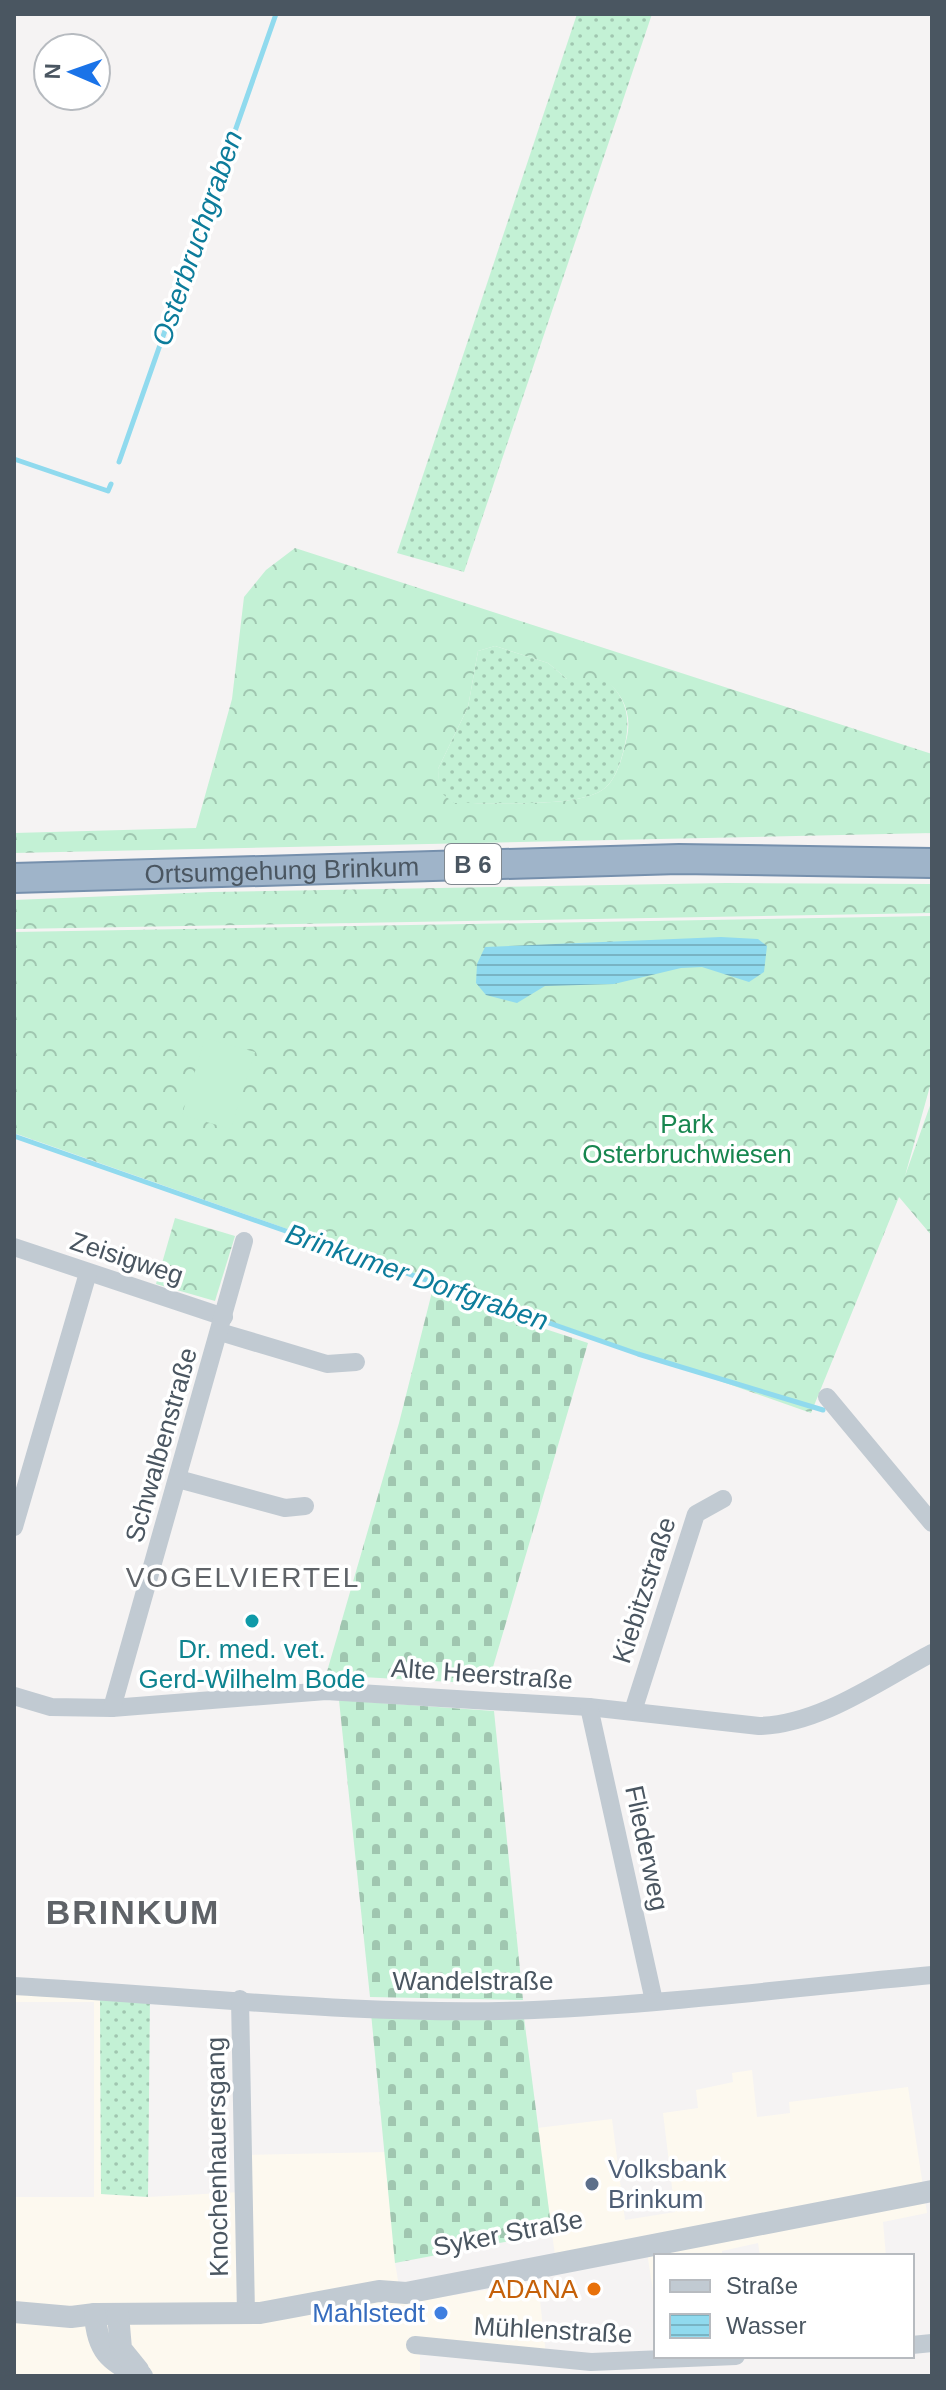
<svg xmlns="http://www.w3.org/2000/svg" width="946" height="2390" font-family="Helvetica,sans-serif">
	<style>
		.commercial { fill: #fdf9ef }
		.grass { fill: url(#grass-dots) }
		.forest { fill: url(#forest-crowns); fill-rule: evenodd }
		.cemetery { fill: url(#cemetery-stones) }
		.pitch { fill: #c3f1d5 }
		.water { fill: url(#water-rules) }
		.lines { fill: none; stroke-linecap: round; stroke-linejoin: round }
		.stream { stroke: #90daee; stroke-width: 5 }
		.trunk-casing { stroke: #7690ad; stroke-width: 32 }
		.minor { stroke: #c1cad2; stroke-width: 18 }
		.tertiary { stroke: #c1cad2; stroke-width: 22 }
		.trunk { stroke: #9fb4c9; stroke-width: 28 }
		.culture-dot { fill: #0f9aa8; stroke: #fff; stroke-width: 3 }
		.service-dot { fill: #5c6f8a; stroke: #fff; stroke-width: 3 }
		.food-dot { fill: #e8710a; stroke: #fff; stroke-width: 3 }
		.shop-dot { fill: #3f7fe0; stroke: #fff; stroke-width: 3 }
		.labels { text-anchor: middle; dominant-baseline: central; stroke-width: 7; stroke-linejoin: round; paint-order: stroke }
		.shield { fill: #fff; stroke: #808990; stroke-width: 2 }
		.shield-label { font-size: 24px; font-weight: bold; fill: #4a5661 }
		.street-label { font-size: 26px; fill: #4a5661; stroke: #fff }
		.park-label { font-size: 26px; fill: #17864f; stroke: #fff }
		.culture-label { font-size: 26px; fill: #0d838f; stroke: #fff }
		.service-label { font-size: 26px; fill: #4e5e75; stroke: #fff; text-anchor: start }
		.food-label { font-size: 26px; fill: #c56008; stroke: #fff; text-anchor: end }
		.shop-label { font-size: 26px; fill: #366cbe; stroke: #fff; text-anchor: end }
		.water-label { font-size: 28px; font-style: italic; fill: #0c7c9b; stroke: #fff }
		.neighbourhood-label { font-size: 28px; letter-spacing: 2px; fill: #5f6368; stroke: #fff }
		.district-label { font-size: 34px; font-weight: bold; letter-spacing: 2px; fill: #5f6368; stroke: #fff }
	</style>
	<defs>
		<pattern id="grass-dots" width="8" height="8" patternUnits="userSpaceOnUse" patternTransform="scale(2)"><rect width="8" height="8" fill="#c3f1d5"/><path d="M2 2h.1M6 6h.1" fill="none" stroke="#a0c6b0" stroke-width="1.8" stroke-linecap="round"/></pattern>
		<pattern id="forest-crowns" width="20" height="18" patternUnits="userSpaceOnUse" patternTransform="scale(2)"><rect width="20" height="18" fill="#c3f1d5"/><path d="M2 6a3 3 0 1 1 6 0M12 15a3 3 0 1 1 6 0" fill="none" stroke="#a0c6b0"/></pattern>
		<pattern id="cemetery-stones" width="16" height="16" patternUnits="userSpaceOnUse" patternTransform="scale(2)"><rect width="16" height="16" fill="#c3f1d5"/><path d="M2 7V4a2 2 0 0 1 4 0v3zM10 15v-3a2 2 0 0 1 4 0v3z" fill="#a0c6b0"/></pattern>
		<pattern id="water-rules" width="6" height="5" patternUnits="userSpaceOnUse" patternTransform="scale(2)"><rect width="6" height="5" fill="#90daee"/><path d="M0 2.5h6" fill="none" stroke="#78b4c4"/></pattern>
	</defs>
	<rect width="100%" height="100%" fill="#f5f3f3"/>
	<g class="commercial">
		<polygon points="14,1991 100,1996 101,2194 148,2197 241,2192 240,2155 387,2152 395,2263 402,2303 538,2282 546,2355 420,2343 420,2376 14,2376 14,2197 94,2197 94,2002 16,2002 14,2083"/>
		<polygon points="752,2070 757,2117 790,2113 789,2102 908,2087 927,2213 883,2222 886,2256 760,2256 758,2243 722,2251 722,2256 656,2256 656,2311 647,2252 557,2269 537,2128 612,2119 625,2220 675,2212 663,2113 698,2108 696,2090 733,2082 732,2073"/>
	</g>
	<g class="grass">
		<polygon points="577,14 652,14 464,572 397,553"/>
		<path d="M 495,646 L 548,663 L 567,679 L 605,678 C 626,698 631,716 625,744 C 622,757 617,778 605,788 C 581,809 487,802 453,803 L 439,792 L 438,769 L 468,707 L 478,651 Z"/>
		<polygon points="100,1996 150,1998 148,2197 101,2194"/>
	</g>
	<g class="forest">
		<path d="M 295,548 L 932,754 L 932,833 L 14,853 L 14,833 L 196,828 L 232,699 L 244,597 L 266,570 ZM 495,646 L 548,663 L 567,679 L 605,679 C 623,695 632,713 627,737 C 623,753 619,776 605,788 C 581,809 487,802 454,803 L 440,792 L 438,769 L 468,707 L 478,651 Z"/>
		<polygon points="726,883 932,884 932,913 14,929 14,900 211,892"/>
		<polygon points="932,916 932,1079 905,1176 932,1100 932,1236 899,1197 811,1413 14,1133 14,932"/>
		<polygon points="175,1218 235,1236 215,1301 156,1284"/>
	</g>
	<g class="cemetery">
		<polygon points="432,1292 588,1343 488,1684 326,1675 399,1423"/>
		<polygon points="339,1700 494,1711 523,2000 370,1997"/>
		<polygon points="371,2013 524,2018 552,2233 395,2263"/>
	</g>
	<polygon class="pitch" points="205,1038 255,1052 231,1129 182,1115"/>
	<polygon class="water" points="721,937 758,939 767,946 764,972 749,982 702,967 681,968 614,984 545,986 517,1003 486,995 476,983 477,964 485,947"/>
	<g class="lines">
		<g class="stream">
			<polyline points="14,459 108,491 111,484"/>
			<polyline points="119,462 276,14"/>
			<polyline points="14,1136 638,1354 823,1410"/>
		</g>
		<g class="trunk-casing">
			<g id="trunk">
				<path id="s1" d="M 14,878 L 679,859 L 932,863"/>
			</g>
		</g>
		<g class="minor">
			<polyline points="14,1247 224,1317"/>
			<polyline points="220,1332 327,1364 356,1362"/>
			<polyline points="827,1397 932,1523"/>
			<polyline points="178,1479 285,1508 305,1506"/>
			<polyline points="14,1527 88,1273"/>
			<path d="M 14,1696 L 51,1707 L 112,1708 L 326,1691 L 589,1707 L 759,1726 C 821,1724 879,1681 932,1653"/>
			<polyline points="589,1707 654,2001"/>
			<polyline points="112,1708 244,1241"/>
			<polyline points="633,1711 696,1514 723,1499"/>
			<path d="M 14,1986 C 184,1995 364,2017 534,2010 C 667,2004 800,1987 932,1975"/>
			<polyline points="240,1999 246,2314"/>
			<polyline points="415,2345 591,2362 736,2356"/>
			<polyline points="912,2345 932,2343"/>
		</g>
		<g class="tertiary">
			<polyline points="14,2312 71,2317 95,2314 260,2313 379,2291 406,2293 932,2191"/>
			<path d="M 95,2314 C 97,2350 109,2362 142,2376"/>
			<polyline points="118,2314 121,2349 138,2370"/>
		</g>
		<use href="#trunk" class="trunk"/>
	</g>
	<circle class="culture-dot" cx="252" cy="1621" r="8"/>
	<circle class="service-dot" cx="592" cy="2184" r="8"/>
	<circle class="food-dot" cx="594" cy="2289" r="8"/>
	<circle class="shop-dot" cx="441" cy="2313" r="8"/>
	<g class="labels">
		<rect class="shield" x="445" y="844" width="56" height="40" rx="6"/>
		<g class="shield-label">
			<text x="473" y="864">B 6</text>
		</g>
		<g class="street-label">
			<text stroke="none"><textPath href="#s1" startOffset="268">Ortsumgehung Brinkum</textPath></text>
			<text transform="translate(127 1258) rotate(18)">Zeisigweg</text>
			<text transform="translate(161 1445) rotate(-74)">Schwalbenstraße</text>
			<text transform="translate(644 1590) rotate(-72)">Kiebitzstraße</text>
			<text transform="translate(482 1674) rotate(4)">Alte Heerstraße</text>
			<text transform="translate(647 1848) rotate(78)">Fliederweg</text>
			<text x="473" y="1981">Wandelstraße</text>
			<text transform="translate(217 2157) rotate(-91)">Knochenhauersgang</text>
			<text transform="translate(508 2233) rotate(-11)">Syker Straße</text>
			<text transform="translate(553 2330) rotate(3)">Mühlenstraße</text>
		</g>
		<g class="park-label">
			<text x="687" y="1124">Park<tspan x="687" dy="30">Osterbruchwiesen</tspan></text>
		</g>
		<g class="culture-label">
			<text x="252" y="1649">Dr. med. vet.<tspan x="252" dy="30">Gerd-Wilhelm Bode</tspan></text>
		</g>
		<g class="service-label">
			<text x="608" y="2169">Volksbank<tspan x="608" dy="30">Brinkum</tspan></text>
		</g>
		<g class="food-label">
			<text x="578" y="2289">ADANA</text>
		</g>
		<g class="shop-label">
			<text x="425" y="2313">Mahlstedt</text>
		</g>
		<g class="water-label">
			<text transform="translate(197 238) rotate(-71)">Osterbruchgraben</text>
			<text transform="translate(417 1277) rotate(19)">Brinkumer Dorfgraben</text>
		</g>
		<g class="neighbourhood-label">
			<text x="243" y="1577">VOGELVIERTEL</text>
		</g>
		<g class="district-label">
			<text x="133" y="1912">BRINKUM</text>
		</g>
	</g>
	<rect width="946" height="2390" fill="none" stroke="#4a5661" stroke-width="32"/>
	<rect x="654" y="2254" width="260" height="104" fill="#ffffff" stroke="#b7bbc0" stroke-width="2"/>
	<rect x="670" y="2280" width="40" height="12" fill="#c1cad2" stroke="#b7bbc0" stroke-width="2"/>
	<text x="726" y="2294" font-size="24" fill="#4a5661">Straße</text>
	<rect x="670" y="2314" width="40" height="24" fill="url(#water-rules)" stroke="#b7bbc0" stroke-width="2"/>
	<text x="726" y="2334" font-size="24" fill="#4a5661">Wasser</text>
	<g transform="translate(72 72) rotate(272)"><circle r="38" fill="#ffffff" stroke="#b7bbc0" stroke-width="2"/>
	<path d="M0-6L14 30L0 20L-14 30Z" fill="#1a73e8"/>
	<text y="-12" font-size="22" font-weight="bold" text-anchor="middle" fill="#4a5661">N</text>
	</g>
</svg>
